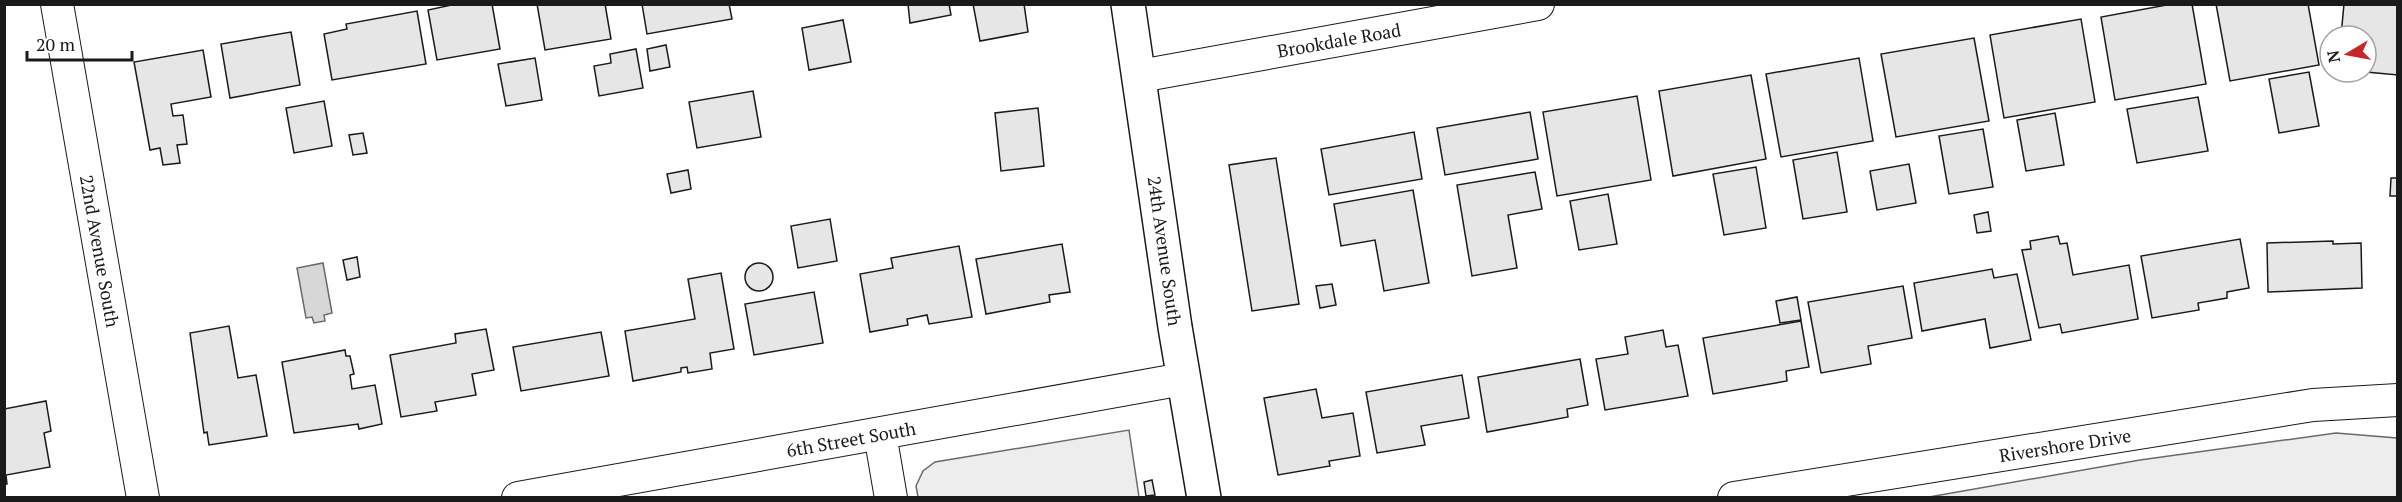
<svg xmlns="http://www.w3.org/2000/svg" width="2402" height="502" font-family="'PT Serif',serif">
	<style>
		.built { fill: #ededed; stroke: #6a6a6a; stroke-width: 1.5 }
		.water { fill: #d7d7d7; stroke: #6a6a6a; stroke-width: 1.5 }
		.building { fill: #e6e6e6; stroke: #1a1a1a; stroke-width: 1.5 }
		.lines { fill: none; stroke-linecap: round; stroke-linejoin: round }
		.street-casing { stroke: #1a1a1a; stroke-width: 34 }
		.secondary-casing { stroke: #1a1a1a; stroke-width: 36 }
		.street { stroke: #fff; stroke-width: 32 }
		.secondary { stroke: #fff; stroke-width: 33 }
		.labels { text-anchor: middle; dominant-baseline: central; stroke-width: 4.5; stroke-linejoin: round; paint-order: stroke }
		.street-label { font-size: 18px; fill: #1a1a1a; stroke: #fff }
	</style>
	<rect width="100%" height="100%" fill="#fff"/>
	<g class="built">
		<polygon points="1129,430 1139,497 918,497 916,486 923,471 935,462"/>
		<polygon points="2336,433 2397,438 2397,497 1929,497 2140,460"/>
	</g>
	<polygon class="water" points="323,263 332,313 324,315 325,321 314,323 312,317 306,318 297,268"/>
	<g class="building">
		<polygon points="456,4 492,4 500,49 437,60 428,10"/>
		<polygon points="537,4 605,4 611,39 545,50"/>
		<polygon points="642,4 729,4 732,19 647,34"/>
		<polygon points="908,4 949,4 951,15 910,23"/>
		<polygon points="973,4 1024,4 1028,32 980,41"/>
		<polygon points="2172,4 2192,4 2206,84 2115,100 2101,17"/>
		<polygon points="2216,4 2308,4 2319,65 2230,81"/>
		<polygon points="2344,4 2398,4 2398,75 2366,72 2366,36 2341,36"/>
		<polygon points="417,11 426,64 332,80 324,34 347,29 346,24"/>
		<polygon points="2081,19 2095,102 2004,118 1990,35"/>
		<polygon points="843,20 851,62 809,70 802,28"/>
		<polygon points="291,32 300,85 230,98 221,44"/>
		<polygon points="1974,38 1989,121 1896,137 1881,54"/>
		<polygon points="666,45 670,67 650,71 647,49"/>
		<polygon points="636,49 643,88 599,96 594,66 611,63 610,54"/>
		<polygon points="203,50 211,97 171,104 173,116 183,115 187,144 177,145 180,163 163,165 160,148 150,150 134,62"/>
		<polygon points="535,58 542,100 506,106 498,64"/>
		<polygon points="1859,58 1873,141 1781,157 1766,74"/>
		<polygon points="2309,72 2319,126 2279,133 2269,79"/>
		<polygon points="1751,75 1766,159 1673,176 1659,91"/>
		<polygon points="753,91 761,137 697,148 689,102"/>
		<polygon points="1637,96 1651,180 1557,196 1543,112"/>
		<polygon points="2198,97 2208,151 2137,163 2127,109"/>
		<polygon points="324,101 332,146 294,153 286,108"/>
		<polygon points="1038,108 1044,166 1001,171 995,113"/>
		<polygon points="1530,112 1538,159 1445,175 1437,128"/>
		<polygon points="2055,113 2064,165 2026,171 2017,120"/>
		<polygon points="1983,129 1993,187 1949,194 1939,136"/>
		<polygon points="1414,132 1422,179 1329,195 1321,149"/>
		<polygon points="363,133 367,153 353,155 349,135"/>
		<polygon points="1837,152 1847,212 1803,219 1793,160"/>
		<polygon points="1276,158 1299,304 1252,311 1229,165"/>
		<polygon points="1909,164 1916,203 1877,210 1870,171"/>
		<polygon points="1756,167 1766,228 1724,235 1713,174"/>
		<polygon points="688,170 691,189 671,193 667,174"/>
		<polygon points="1535,172 1542,209 1508,215 1517,268 1472,276 1457,185"/>
		<polygon points="2391,178 2398,178 2398,196 2390,196"/>
		<polygon points="1413,190 1429,283 1384,291 1375,240 1341,246 1334,204"/>
		<polygon points="1608,194 1617,244 1579,250 1570,201"/>
		<polygon points="1988,212 1991,231 1977,233 1974,215"/>
		<polygon points="830,219 837,261 798,268 791,226"/>
		<polygon points="2058,236 2060,244 2067,243 2073,275 2129,265 2138,319 2062,333 2060,324 2039,328 2022,250 2031,249 2030,241"/>
		<polygon points="2240,239 2249,288 2227,292 2227,298 2198,303 2199,310 2152,318 2141,256"/>
		<polygon points="2333,241 2333,244 2361,243 2362,288 2268,292 2267,243"/>
		<polygon points="1062,244 1070,292 1049,295 1050,302 986,314 976,259"/>
		<polygon points="959,246 972,317 929,324 927,315 907,319 908,325 870,332 860,274 893,268 891,258"/>
		<polygon points="357,257 360,277 347,280 343,260"/>
		<circle cx="759" cy="277" r="14"/>
		<polygon points="1992,269 1994,278 2017,274 2031,340 1990,348 1985,319 1922,331 1914,283"/>
		<polygon points="721,273 734,349 710,353 712,369 688,373 687,367 681,368 681,372 633,381 625,331 695,319 688,279"/>
		<polygon points="1332,284 1336,305 1320,308 1316,286"/>
		<polygon points="1903,286 1912,338 1868,346 1871,364 1821,373 1808,302"/>
		<polygon points="814,292 823,343 754,355 745,304"/>
		<polygon points="1797,297 1801,320 1780,323 1776,301"/>
		<polygon points="1801,321 1809,367 1786,371 1787,381 1713,394 1703,338"/>
		<polygon points="229,326 238,378 256,375 267,436 209,445 207,432 204,433 190,333"/>
		<polygon points="486,329 494,370 472,374 476,395 435,402 437,411 401,417 390,355 456,343 455,334"/>
		<polygon points="1663,330 1666,347 1678,345 1688,396 1605,410 1596,359 1628,354 1625,337"/>
		<polygon points="601,332 609,376 521,391 513,347"/>
		<polygon points="345,350 346,356 350,356 354,374 350,375 352,389 375,385 382,424 359,429 358,424 294,433 282,362"/>
		<polygon points="1580,359 1588,405 1567,409 1568,417 1487,432 1478,377"/>
		<polygon points="1462,375 1469,418 1421,426 1425,445 1377,453 1366,392"/>
		<polygon points="1316,389 1322,418 1353,413 1360,456 1329,461 1330,466 1278,475 1264,398"/>
		<polygon points="46,401 51,431 44,433 50,467 6,475 7,484 4,484 4,409"/>
		<polygon points="1152,480 1155,495 1146,496 1144,482"/>
	</g>
	<g class="lines">
		<g class="street-casing">
			<g id="street">
				<polyline points="57,4 143,498"/>
				<polyline points="1140,76 1538,4"/>
				<polyline points="880,434 891,498"/>
				<polyline points="518,498 1183,379"/>
				<polyline points="1734,498 2313,405 2398,400"/>
			</g>
		</g>
		<g class="secondary-casing">
			<polyline id="secondary" points="1128,4 1175,327 1204,498"/>
		</g>
		<use href="#street" class="street"/>
		<use href="#secondary" class="secondary"/>
	</g>
	<g class="labels">
		<g class="street-label">
			<text transform="translate(1339 40) rotate(-10)">Brookdale Road</text>
			<text transform="translate(100 251) rotate(80)">22nd Avenue South</text>
			<text transform="translate(1165 251) rotate(82)">24th Avenue South</text>
			<text transform="translate(851 439) rotate(-10)">6th Street South</text>
			<text transform="translate(2065 445) rotate(-9)">Rivershore Drive</text>
		</g>
	</g>
	<rect width="2402" height="502" fill="none" stroke="#1a1a1a" stroke-width="12"/>
	<g transform="translate(2348 54) rotate(260)"><circle r="28" fill="#ffffff" stroke="#a3a3a3" stroke-width="1.5"/>
	<path d="M0-4.5L10 22L0 15L-10 22Z" fill="#c62828"/>
	<text y="-9" font-size="16" font-weight="bold" text-anchor="middle" fill="#1a1a1a">N</text>
	</g>
	<path d="M27 51v9h105v-9" fill="none" stroke="#1a1a1a" stroke-width="3"/>
	<text x="36" y="51" font-size="18" fill="#1a1a1a" stroke="#ffffff" stroke-width="4.5" paint-order="stroke">20 m</text>
</svg>
